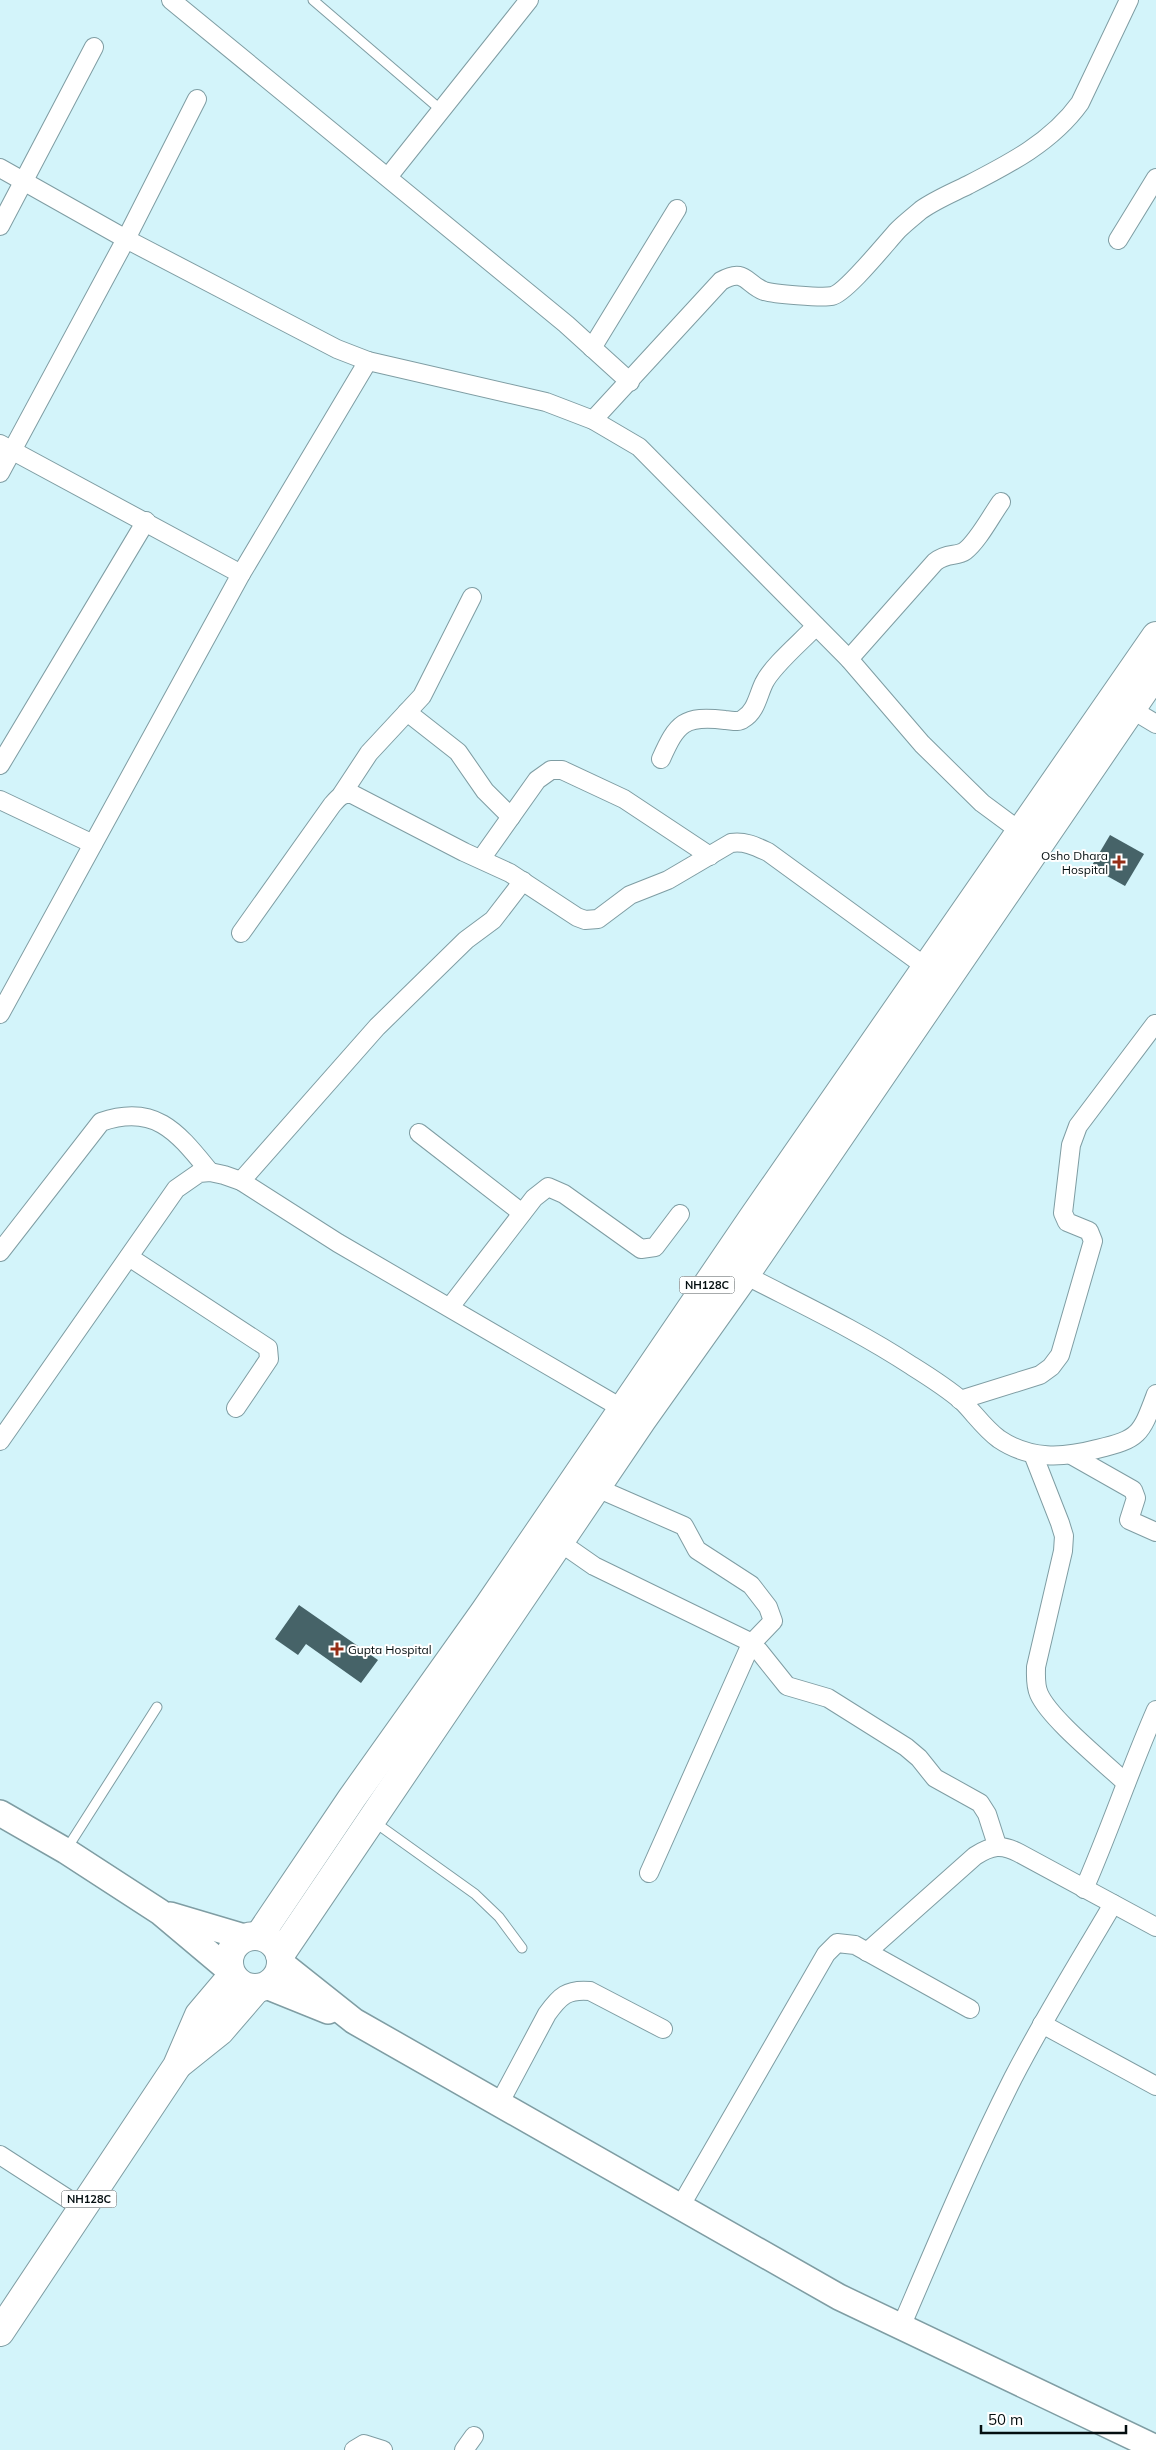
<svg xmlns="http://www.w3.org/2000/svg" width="1156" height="2450" font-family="Mulish,sans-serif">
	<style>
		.building { fill: #466368 }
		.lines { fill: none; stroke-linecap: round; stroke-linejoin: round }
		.lane-casing { stroke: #7f9da3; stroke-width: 11 }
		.street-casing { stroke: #7f9da3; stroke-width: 20 }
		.secondary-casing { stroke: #7f9da3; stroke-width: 28 }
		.highway-casing { stroke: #7f9da3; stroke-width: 30 }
		.lane { stroke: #fff; stroke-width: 9 }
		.street { stroke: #fff; stroke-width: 18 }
		.secondary { stroke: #fff; stroke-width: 25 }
		.highway { stroke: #fff; stroke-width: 28 }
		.poi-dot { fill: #962e17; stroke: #fff; stroke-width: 2 }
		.labels { text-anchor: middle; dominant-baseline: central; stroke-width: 4; stroke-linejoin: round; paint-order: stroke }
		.shield { fill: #fff; stroke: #4f5658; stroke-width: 1 }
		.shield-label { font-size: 11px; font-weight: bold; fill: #040e10 }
		.poi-label { font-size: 12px; fill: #040e10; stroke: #fff; text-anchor: end }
	</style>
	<rect width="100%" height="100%" fill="#d3f4fa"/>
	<g class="building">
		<polygon points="1110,835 1144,854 1125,886 1091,867"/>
		<polygon points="299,1605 378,1660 361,1683 306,1644 298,1655 275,1639"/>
	</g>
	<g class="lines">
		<g class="lane-casing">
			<g id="lane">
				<polyline points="313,0 441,110"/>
				<polyline points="373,1821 475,1894 499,1917 522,1948"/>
				<polyline points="66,1850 157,1707"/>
			</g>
		</g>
		<g class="street-casing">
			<g id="street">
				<polyline points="171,0 566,324 630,382"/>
				<polyline points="0,168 126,239 337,349 368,361 546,402 593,420 639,447 849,659 922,744 982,803 1028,837"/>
				<polyline points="388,177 529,0"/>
				<polyline points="0,226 94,47"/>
				<polyline points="1118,240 1156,178"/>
				<polyline points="592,348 677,209"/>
				<path d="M 593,420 L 721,281 C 745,267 746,284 764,291 C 773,294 822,298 832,296 C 846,293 886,243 898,230 C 905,223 914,216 921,210 C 935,200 952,193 968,185 C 1009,164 1052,142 1080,103 L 1129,0"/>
				<polyline points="0,444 241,574 0,1014"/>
				<polyline points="0,473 126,239 197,99"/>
				<polyline points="241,574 368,361"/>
				<path d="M 849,659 L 935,562 C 947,552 957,557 965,551 C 978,541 991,516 1001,502"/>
				<polyline points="1131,709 1156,724"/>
				<polyline points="407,712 458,752 485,791 511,817"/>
				<path d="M 661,759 C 677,723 684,715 725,720 C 731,720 738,723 743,719 C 756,712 758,695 764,683 C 772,666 802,641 816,626"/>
				<polyline points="0,765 146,521"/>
				<polyline points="342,794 369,753 422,696 472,597"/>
				<polyline points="0,800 93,844"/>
				<polyline points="481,859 537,780 551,770 562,770 624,799 710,856"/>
				<path d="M 241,933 L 332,805 C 339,797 342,793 352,794 L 464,852 L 510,873 L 577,917 L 585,920 L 598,919 L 630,895 L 668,880 L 731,843 C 745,841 755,846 768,852 L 926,967"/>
				<polyline points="419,1133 522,1213"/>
				<polyline points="241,1181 377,1027 466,940 493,920 523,881"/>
				<path d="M 0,1252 L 101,1122 C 156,1103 178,1133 210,1172"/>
				<polyline points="129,1257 268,1348 269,1359 236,1408"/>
				<path d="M 745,1275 C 801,1304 859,1331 912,1366 C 928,1376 947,1388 962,1401 C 974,1413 985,1429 999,1439 C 1030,1460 1063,1458 1097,1449 C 1140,1439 1141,1434 1156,1394"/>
				<polyline points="450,1307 534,1198 548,1187 564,1194 641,1249 655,1247 680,1214"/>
				<polyline points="960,1400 1040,1375 1051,1367 1060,1355 1093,1241 1089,1231 1067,1222 1063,1213 1071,1145 1078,1126 1155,1024"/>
				<polyline points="0,1441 176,1189 199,1173 210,1172 224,1175 241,1181 338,1243 623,1409"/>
				<path d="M 1033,1454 L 1060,1523 L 1064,1536 L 1063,1551 L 1036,1667 C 1036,1676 1035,1685 1039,1694 C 1050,1719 1104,1762 1126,1783"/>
				<polyline points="1073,1456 1133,1490 1136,1498 1129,1520 1156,1532"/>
				<polyline points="597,1488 684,1526 697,1550 751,1585 768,1607 773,1621 751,1644 649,1873"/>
				<polyline points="561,1543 594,1566 746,1640 759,1651 787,1686 828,1698 906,1747 919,1758 935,1778 980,1803 987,1814 997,1845"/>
				<path d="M 1084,1889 C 1110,1830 1130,1769 1156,1710"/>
				<path d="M 867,1952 L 975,1856 C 992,1845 1002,1844 1019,1853 L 1156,1927"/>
				<polyline points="1042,2024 1156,2086"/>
				<path d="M 499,2104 L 547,2014 C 560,1996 567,1989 590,1991 L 663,2029"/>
				<polyline points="0,2155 82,2208"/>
				<polyline points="680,2207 826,1954 837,1943 855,1945 970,2009"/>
				<path d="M 901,2327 C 937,2243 972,2159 1013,2078 C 1044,2018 1079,1962 1113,1904"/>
				<polyline points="354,2450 364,2444 383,2450"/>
				<polyline points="464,2450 474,2436"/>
			</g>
		</g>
		<g class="secondary-casing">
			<g id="secondary">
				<polyline points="0,1813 66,1851 160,1912 229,1970"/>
				<polyline points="170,1915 244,1937"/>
				<polyline points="281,1963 354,2021 839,2297 1156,2448"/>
				<polyline points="266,1986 328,2011"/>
			</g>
		</g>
		<g class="highway-casing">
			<g id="highway">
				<circle cx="255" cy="1962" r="26"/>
				<polyline points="259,1936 352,1798 485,1611 752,1219 1156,636"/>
				<polyline points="280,1955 642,1420 745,1275 1156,673"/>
				<polyline points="180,2063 220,2031 257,1988"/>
				<polyline points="0,2332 177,2066 199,2015 232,1976"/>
			</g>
		</g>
		<use href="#lane" class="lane"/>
		<use href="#street" class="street"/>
		<use href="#secondary" class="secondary"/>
		<use href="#highway" class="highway"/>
	</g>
	<g class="poi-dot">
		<path d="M1116.5 854.5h5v5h5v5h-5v5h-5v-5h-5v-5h5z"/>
		<path d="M334.5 1641.5h5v5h5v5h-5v5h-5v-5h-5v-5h5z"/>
	</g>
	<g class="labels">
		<g class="shield">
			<rect x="679.5" y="1276.5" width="55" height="17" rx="4"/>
			<rect x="61.5" y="2190.5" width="55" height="17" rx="4"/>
		</g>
		<g class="shield-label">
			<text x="707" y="1285">NH128C</text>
			<text x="89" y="2199">NH128C</text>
		</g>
		<g class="poi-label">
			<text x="1108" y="855">Osho Dhara<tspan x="1108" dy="14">Hospital</tspan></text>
			<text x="348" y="1649" text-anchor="start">Gupta Hospital</text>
		</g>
	</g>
	<path d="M981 2425v8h145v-8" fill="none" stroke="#040e10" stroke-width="2.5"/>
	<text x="988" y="2425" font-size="15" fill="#040e10" stroke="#ffffff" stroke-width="4" paint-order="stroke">50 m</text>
</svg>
